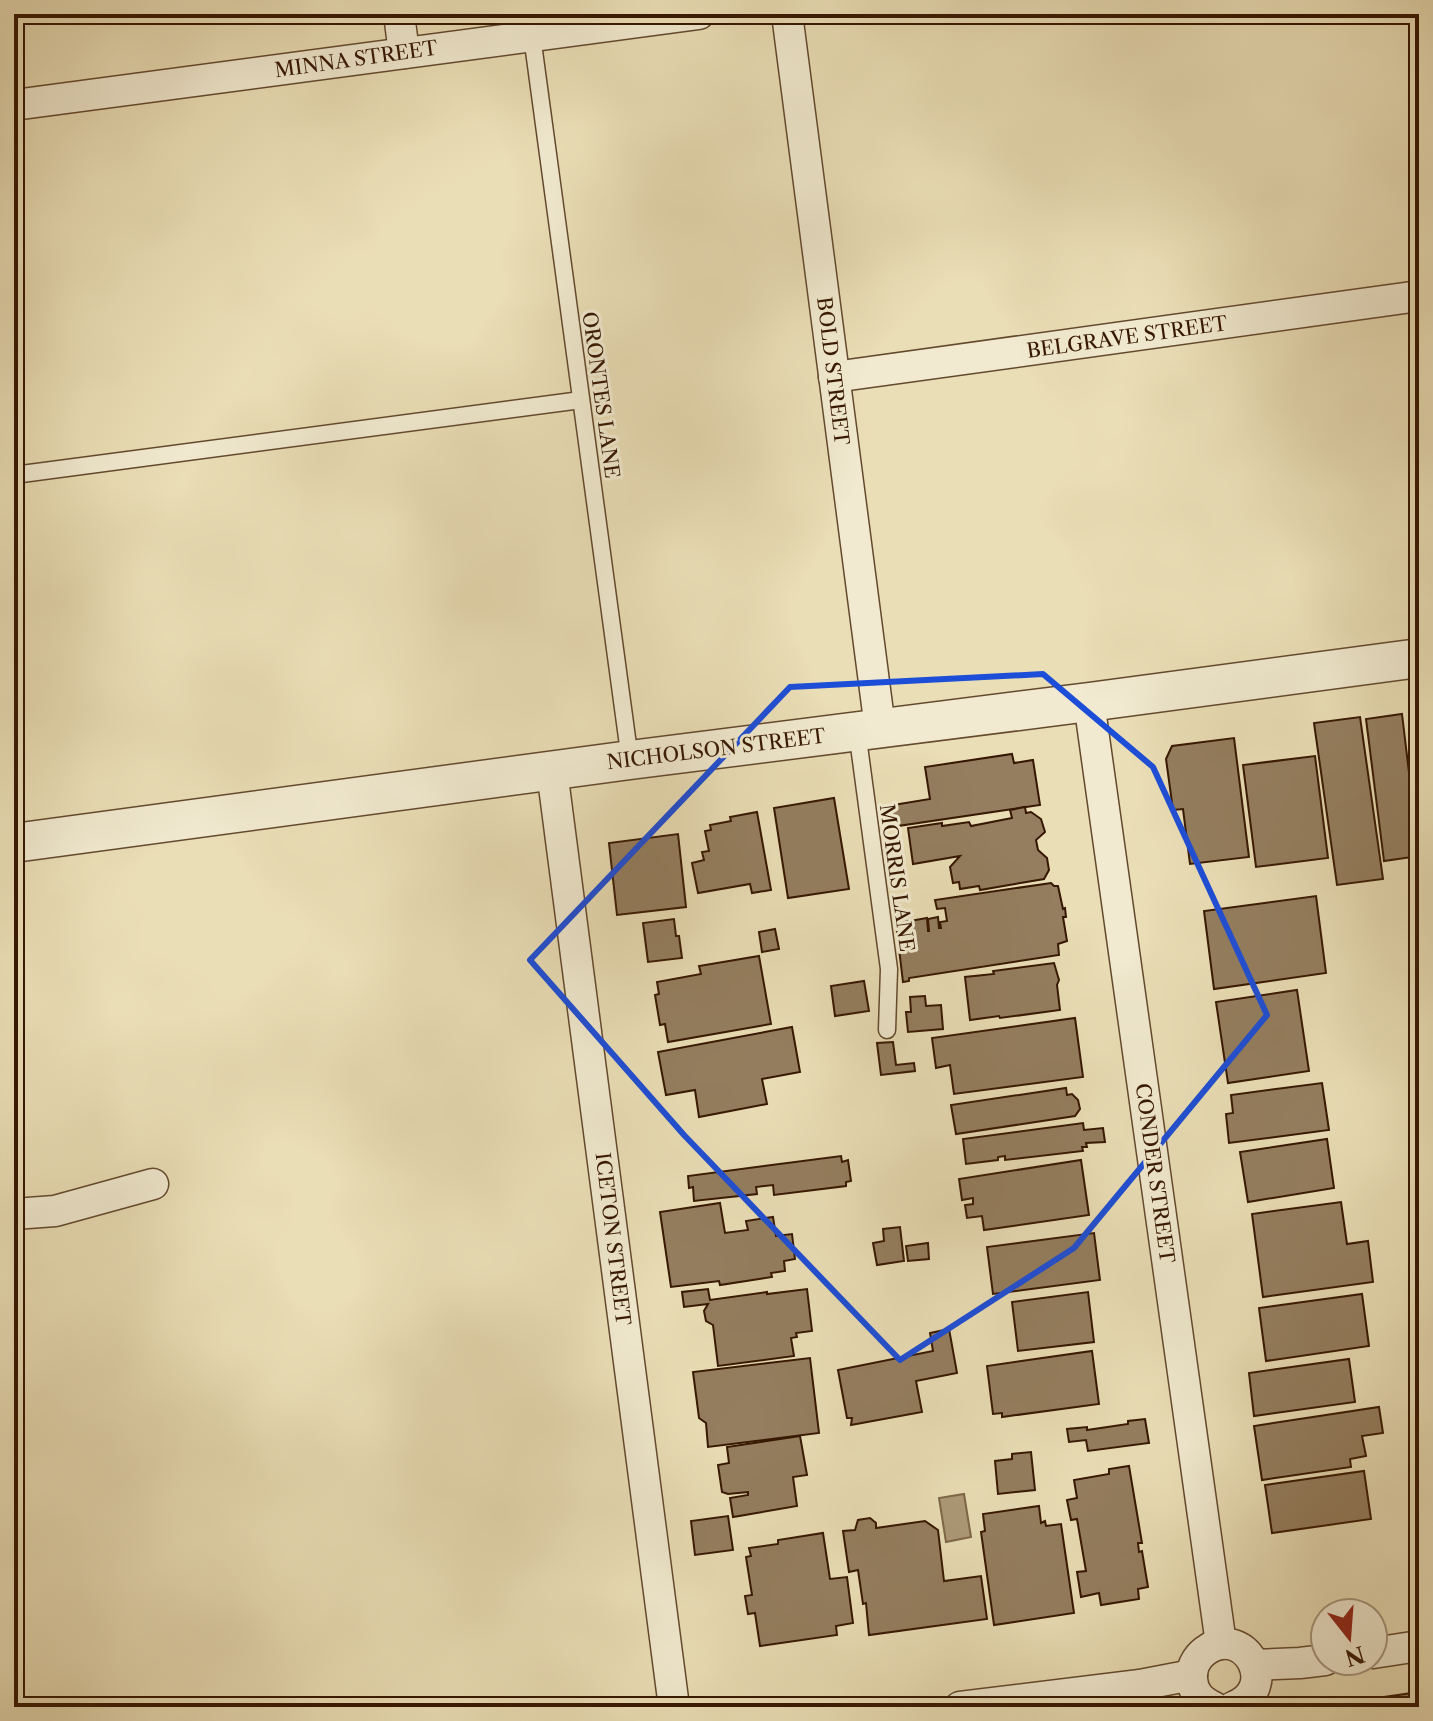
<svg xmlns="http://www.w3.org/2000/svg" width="1433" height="1721" font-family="'Libre Caslon Text',serif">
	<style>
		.water { fill: #ad9a78; stroke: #7d6648; stroke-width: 2 }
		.building { fill: #947e5f; stroke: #361701; stroke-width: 2 }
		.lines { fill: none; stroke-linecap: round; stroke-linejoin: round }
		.service-casing { stroke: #63492e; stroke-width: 19 }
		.minor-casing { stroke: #63492e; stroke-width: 33 }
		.tertiary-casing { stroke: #63492e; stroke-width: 41 }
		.service { stroke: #f1ead0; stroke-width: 16 }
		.minor { stroke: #f1ead0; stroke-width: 30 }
		.tertiary { stroke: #f1ead0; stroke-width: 38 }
		.marked { fill: none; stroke: #1d4ed8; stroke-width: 6; stroke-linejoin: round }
		.labels { text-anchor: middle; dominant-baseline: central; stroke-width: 6; stroke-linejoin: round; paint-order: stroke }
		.street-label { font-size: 20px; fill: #361701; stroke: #f1ead0 }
	</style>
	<rect width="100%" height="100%" fill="#eadeb6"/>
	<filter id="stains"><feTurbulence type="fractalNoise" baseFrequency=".0025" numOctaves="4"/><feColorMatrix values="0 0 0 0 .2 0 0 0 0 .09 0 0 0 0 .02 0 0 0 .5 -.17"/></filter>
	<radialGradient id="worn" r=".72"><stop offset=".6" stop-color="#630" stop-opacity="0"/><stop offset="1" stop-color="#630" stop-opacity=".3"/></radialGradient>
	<polygon class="water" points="964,1494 971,1537 946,1542 939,1498"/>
	<g class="building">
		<polygon points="1402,714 1419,856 1384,861 1366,719"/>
		<polygon points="1360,717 1383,879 1337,885 1314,723"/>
		<polygon points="1234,738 1249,857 1190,864 1183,809 1173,810 1166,759 1172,746"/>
		<polygon points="1012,754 1014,763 1033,760 1040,805 891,827 887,806 930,799 925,767"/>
		<polygon points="1315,756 1328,858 1256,867 1243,765"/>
		<polygon points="834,798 849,889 788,898 774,808"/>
		<polygon points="1025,807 1026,813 1031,812 1041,819 1045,832 1036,840 1038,850 1047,858 1049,870 1044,879 980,890 979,886 960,889 959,882 953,883 950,867 960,856 913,864 908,828 942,823 942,826 969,822 971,826 1012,818 1010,810"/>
		<polygon points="757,812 771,890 752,893 750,884 698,893 692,863 704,860 702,852 709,851 705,831 711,830 710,825 731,821 730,817"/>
		<polygon points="678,834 686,907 617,915 609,843"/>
		<polygon points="1051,883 1054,886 1058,886 1063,909 1065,908 1066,917 1063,917 1067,941 1058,944 1059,955 909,978 909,981 903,982 897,932 905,931 904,922 927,918 928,931 929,931 928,919 938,917 939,928 941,928 940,922 947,921 945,908 937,909 935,900"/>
		<polygon points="1316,896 1326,973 1214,989 1204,911"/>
		<polygon points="674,919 676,936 679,936 682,958 648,962 643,923"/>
		<polygon points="775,929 779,949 762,952 759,932"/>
		<polygon points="759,956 771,1024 668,1042 665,1024 660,1025 655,995 659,994 657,982 701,974 699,966"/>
		<polygon points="1054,963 1059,980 1057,985 1060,1010 1000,1018 999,1016 970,1020 965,977 994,974 993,971"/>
		<polygon points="864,981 869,1011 835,1016 831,986"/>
		<polygon points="1297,990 1309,1071 1228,1083 1216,1002"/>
		<polygon points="925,996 926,1006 941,1005 943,1029 908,1032 906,1012 911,1012 910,997"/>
		<polygon points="1075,1018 1083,1077 954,1094 950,1065 936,1068 932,1038"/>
		<polygon points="792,1027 800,1072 762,1079 767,1104 699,1117 695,1090 666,1095 658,1052"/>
		<polygon points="893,1042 896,1065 914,1063 915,1071 881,1075 877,1043"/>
		<polygon points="1322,1083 1329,1130 1229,1143 1226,1114 1233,1113 1231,1095"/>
		<polygon points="1066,1088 1067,1095 1072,1094 1078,1100 1080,1109 1075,1116 956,1134 951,1105"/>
		<polygon points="1083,1123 1084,1130 1103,1128 1105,1142 1086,1143 1087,1147 1082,1147 1083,1151 1005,1160 1005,1156 998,1157 998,1160 966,1164 963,1139"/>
		<polygon points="1327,1139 1334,1188 1248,1202 1240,1152"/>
		<polygon points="841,1156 842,1162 848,1160 851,1181 846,1182 846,1186 774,1195 773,1185 756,1187 757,1194 694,1201 693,1187 689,1188 688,1176"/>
		<polygon points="1081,1160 1089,1215 984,1230 982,1216 967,1218 965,1205 973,1204 973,1198 962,1200 959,1179"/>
		<polygon points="1341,1202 1347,1244 1368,1241 1373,1282 1263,1297 1252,1214"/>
		<polygon points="720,1203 725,1233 748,1230 746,1221 773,1217 776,1236 792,1234 795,1259 784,1261 785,1271 771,1273 772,1277 720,1285 719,1281 671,1287 660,1212"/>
		<polygon points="900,1227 904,1261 877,1265 873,1243 884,1241 883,1229"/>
		<polygon points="1094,1233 1100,1280 993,1294 987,1247"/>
		<polygon points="928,1243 929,1259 908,1261 906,1246"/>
		<polygon points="708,1289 710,1300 767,1292 767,1294 807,1289 812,1331 796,1333 797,1337 791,1338 794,1356 718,1366 713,1325 706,1321 704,1311 708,1304 684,1307 682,1292"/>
		<polygon points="1088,1292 1094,1342 1018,1351 1012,1302"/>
		<polygon points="1362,1294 1369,1346 1266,1361 1259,1308"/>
		<polygon points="949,1329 957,1373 916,1381 922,1412 851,1425 852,1418 847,1418 838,1370 933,1351 930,1333"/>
		<polygon points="1092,1351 1099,1404 1002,1417 1002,1413 993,1414 987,1366"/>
		<polygon points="810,1358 819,1433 708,1447 706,1423 699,1418 693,1372"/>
		<polygon points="1349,1359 1355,1402 1254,1416 1249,1373"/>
		<polygon points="1379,1407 1383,1433 1362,1436 1366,1456 1350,1459 1351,1467 1262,1480 1254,1426"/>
		<polygon points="1145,1419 1149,1443 1088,1451 1086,1440 1069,1442 1067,1429 1087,1427 1087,1430 1128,1424 1128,1421"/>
		<polygon points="800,1436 807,1475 793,1477 797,1506 733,1517 730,1498 748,1495 748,1492 728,1494 722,1492 718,1465 729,1463 727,1447"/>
		<polygon points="1031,1452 1035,1490 998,1494 995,1461 1012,1459 1012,1454"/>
		<polygon points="1129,1466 1142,1543 1138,1543 1139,1552 1142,1551 1148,1587 1138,1589 1139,1599 1101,1605 1099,1593 1081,1597 1077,1572 1086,1571 1077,1519 1071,1520 1067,1500 1077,1498 1074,1480 1109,1474 1109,1469"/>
		<polygon points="1364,1471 1371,1519 1272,1533 1265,1485"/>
		<polygon points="1039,1506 1041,1523 1045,1521 1046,1526 1061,1524 1074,1613 994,1625 981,1532 985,1531 983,1514"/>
		<polygon points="728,1516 733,1550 695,1555 691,1521"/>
		<polygon points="870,1518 876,1523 876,1528 925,1521 938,1530 944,1581 981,1576 987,1619 869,1635 866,1603 863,1604 858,1570 849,1572 843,1531 855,1530 858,1520"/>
		<polygon points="823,1533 830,1579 847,1577 853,1623 836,1626 837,1635 760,1646 755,1613 748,1614 745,1596 752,1595 746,1557 751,1556 749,1548 778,1544 778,1540"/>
		<polygon points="1419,1692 1419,1707 1315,1707"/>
	</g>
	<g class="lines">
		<g class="service-casing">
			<g id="service">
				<polyline points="532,36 630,760"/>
				<polyline points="14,475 581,400"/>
				<polyline points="857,731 889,969 887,1030"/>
			</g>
		</g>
		<g class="minor-casing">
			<g id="minor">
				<polyline points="399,14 404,53"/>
				<polyline points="787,14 880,728"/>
				<polyline points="14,105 699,14"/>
				<polyline points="834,377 1419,296"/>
				<polyline points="1089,702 1221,1644"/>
				<polyline points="552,771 674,1707"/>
				<polyline points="14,1214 55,1211 153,1184"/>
				<polyline points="1373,1653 1419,1646"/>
				<polyline points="1255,1665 1300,1663 1325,1660"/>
				<polyline points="960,1707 1140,1685 1192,1675"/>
				<path d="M 1214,1707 C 1201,1701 1193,1693 1192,1679 C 1191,1668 1196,1658 1205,1651 C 1243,1622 1283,1687 1233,1707"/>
			</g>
		</g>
		<g class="tertiary-casing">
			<polyline id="tertiary" points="14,843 630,760 1089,702 1419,658"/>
		</g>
		<use href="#service" class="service"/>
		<use href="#minor" class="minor"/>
		<use href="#tertiary" class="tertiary"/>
	</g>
	<path class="marked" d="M 1043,674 L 1153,767 L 1267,1015 L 1074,1248 L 900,1360 L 684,1135 L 530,960 L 790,687 Z"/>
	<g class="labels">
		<g class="street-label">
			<text transform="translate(356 59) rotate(-8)">MINNA STREET</text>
			<text transform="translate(1127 337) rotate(-8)">BELGRAVE STREET</text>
			<text transform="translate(833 371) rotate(83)">BOLD STREET</text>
			<text transform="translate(601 395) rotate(82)">ORONTES LANE</text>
			<text transform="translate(716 749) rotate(-7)">NICHOLSON STREET</text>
			<text transform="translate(897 878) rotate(82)">MORRIS LANE</text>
			<text transform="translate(1155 1173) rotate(82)">CONDER STREET</text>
			<text transform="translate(613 1239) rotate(83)">ICETON STREET</text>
		</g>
	</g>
	<rect width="1433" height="1721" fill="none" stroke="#eadeb6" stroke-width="48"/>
	<rect x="16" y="16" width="1401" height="1689" fill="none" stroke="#361701" stroke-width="4"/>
	<rect x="24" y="24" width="1385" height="1673" fill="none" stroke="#361701" stroke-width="2"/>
	<g transform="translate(1349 1637) rotate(163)"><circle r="38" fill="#f1ead0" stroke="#a6967d" stroke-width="2"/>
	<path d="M0-6L14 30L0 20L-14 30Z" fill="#8f2418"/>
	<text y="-12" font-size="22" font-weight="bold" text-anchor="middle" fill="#361701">N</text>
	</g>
	<rect width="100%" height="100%" filter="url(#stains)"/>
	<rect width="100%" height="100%" fill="url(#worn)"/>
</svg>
